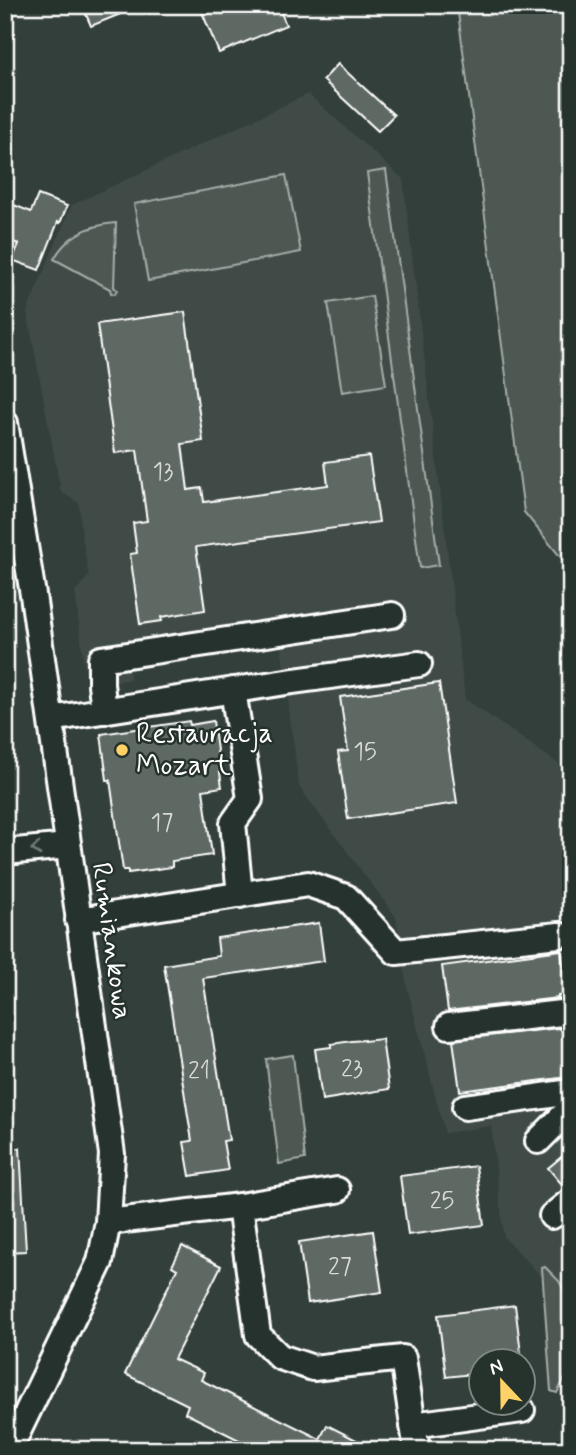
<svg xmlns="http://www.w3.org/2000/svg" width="576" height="1455" font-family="Mynerve,sans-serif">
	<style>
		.built { fill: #404c47 }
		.green { fill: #4d5853; stroke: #a6aca9; stroke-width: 2 }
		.building { fill: #5f6964; stroke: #fff; stroke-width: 2 }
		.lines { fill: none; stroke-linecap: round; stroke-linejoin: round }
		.minor-casing { stroke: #fff; stroke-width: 30 }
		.minor { stroke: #26332d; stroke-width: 24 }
		.oneway { stroke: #727a76 }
		.poi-dot { fill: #ffd166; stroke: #26332d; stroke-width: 2.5 }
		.labels { text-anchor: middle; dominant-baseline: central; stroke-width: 5; stroke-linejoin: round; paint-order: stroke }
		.number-label { font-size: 24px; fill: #d7dad8 }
		.poi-label { font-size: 28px; fill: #fff; stroke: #26332d; text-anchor: start }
		.street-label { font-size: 28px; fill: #fff; stroke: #26332d }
	</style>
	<rect width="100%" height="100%" fill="#333f3a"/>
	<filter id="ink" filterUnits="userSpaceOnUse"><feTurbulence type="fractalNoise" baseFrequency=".0143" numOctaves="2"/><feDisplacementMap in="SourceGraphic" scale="14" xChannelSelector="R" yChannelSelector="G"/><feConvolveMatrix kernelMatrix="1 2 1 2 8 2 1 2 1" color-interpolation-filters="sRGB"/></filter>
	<g filter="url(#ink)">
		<polygon class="built" points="308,94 403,179 465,699 559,764 565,831 571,831 571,1308 504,1237 491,1126 445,1133 407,987 396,917 299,787 281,644 129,666 130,679 87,687 75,592 89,576 82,536 79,503 61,492 27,311 72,205"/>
		<g class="green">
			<polygon points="457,5 571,5 571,570 524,512"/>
			<polygon points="386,170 439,565 420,568 367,173"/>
			<polygon points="286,175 301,252 148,281 134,204"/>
			<path d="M 116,223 L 114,287 L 117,290 L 115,294 L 111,293 L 110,289 L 54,259 C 67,235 90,225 116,223 Z"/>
			<polygon points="372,296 386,385 342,392 328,303"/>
			<polygon points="293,1055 305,1159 279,1164 266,1059"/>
			<polygon points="545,1267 559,1281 571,1302 571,1367 557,1393 551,1391 542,1268"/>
		</g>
		<g class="building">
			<polygon points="82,5 140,5 140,6 91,26"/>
			<polygon points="199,5 278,5 286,25 219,53"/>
			<polygon points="338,64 394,115 378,131 323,80"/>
			<polygon points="38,195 67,206 60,223 58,222 39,270 12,260 19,244 5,239 5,221 8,221 14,205 31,212"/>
			<polygon points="185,312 203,441 182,444 188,490 202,488 204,502 328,485 325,462 369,456 379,522 196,547 205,610 161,617 162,621 140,624 130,554 137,553 133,523 147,521 137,450 115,453 97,324"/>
			<polygon points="439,683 457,803 348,819 338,752 348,751 340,697"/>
			<polygon points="189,721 190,725 213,721 222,787 203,790 212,855 172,861 172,867 128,873 128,870 123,870 110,780 107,780 101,734"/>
			<polygon points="319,923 324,961 203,978 229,1140 223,1141 228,1170 190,1176 184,1142 192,1141 164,965 219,956 217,938"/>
			<polygon points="561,950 567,995 558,996 558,998 448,1011 442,966"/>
			<polygon points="558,1028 562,1030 568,1077 460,1091 453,1040"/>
			<polygon points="382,1039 389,1089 322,1100 315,1049 331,1047 331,1044 352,1041 364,1040 364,1041"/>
			<polygon points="20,1148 26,1251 5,1252 5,1149"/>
			<polygon points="571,1149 571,1186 565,1188 548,1168"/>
			<polygon points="476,1166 484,1225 408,1235 400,1176"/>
			<polygon points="373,1231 382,1292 308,1303 299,1242"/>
			<polygon points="182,1246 221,1266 174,1359 204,1373 201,1380 320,1439 327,1425 376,1450 259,1450 185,1413 188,1405 125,1374 177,1269 172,1266"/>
			<polygon points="515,1305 522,1361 481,1361 481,1373 446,1377 438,1315"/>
		</g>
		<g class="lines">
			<g class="minor-casing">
				<g id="minor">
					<polyline points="5,423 33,595 112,1154 108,1222 100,1262 9,1450"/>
					<polyline points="233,690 250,799 233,823 240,895"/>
					<polyline points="104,711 101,684 101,659 392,615"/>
					<polyline points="51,719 286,682 419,664"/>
					<polyline points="5,852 68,846"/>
					<polyline points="78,920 308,884 346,897 396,952 559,935"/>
					<polyline points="449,1026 561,1013 571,1018"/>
					<polyline points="465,1107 571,1092"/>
					<polyline points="538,1141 569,1110 571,1098"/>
					<polyline points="240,1206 337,1190"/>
					<polyline points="552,1216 571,1201"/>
					<polyline points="108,1222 240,1206 258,1335 280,1357 313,1368 403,1358 413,1425 522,1410"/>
					<polyline points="413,1425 417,1450"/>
				</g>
			</g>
			<use href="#minor" class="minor"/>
		</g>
		<defs><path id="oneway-chevron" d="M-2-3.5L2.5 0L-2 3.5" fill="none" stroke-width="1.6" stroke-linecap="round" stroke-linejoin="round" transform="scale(1.75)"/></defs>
		<use class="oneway" href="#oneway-chevron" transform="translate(36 849) rotate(175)"/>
	</g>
	<circle class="poi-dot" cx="122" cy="750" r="7"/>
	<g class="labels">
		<g class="number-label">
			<text x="163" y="472">13</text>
			<text x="365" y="752">15</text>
			<text x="162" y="823">17</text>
			<text x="352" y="1069">23</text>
			<text x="199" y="1071">21</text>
			<text x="442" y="1201">25</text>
			<text x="340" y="1267">27</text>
		</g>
		<g class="poi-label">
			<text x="136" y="734">Restauracja<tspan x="136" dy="32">Mozart</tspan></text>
		</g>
		<g class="street-label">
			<text transform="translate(111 941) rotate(82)">Rumiankowa</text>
		</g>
	</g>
	<rect width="576" height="1455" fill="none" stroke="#26332d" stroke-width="28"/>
	<rect x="14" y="14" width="548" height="1427" fill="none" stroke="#fff" stroke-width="2.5" filter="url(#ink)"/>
	<g transform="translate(502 1382) rotate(338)"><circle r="33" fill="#26332d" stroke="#7d8581" stroke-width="2"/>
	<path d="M0-5L12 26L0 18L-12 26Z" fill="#ffd166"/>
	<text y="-10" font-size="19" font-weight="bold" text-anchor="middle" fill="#ffffff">N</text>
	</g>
</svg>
